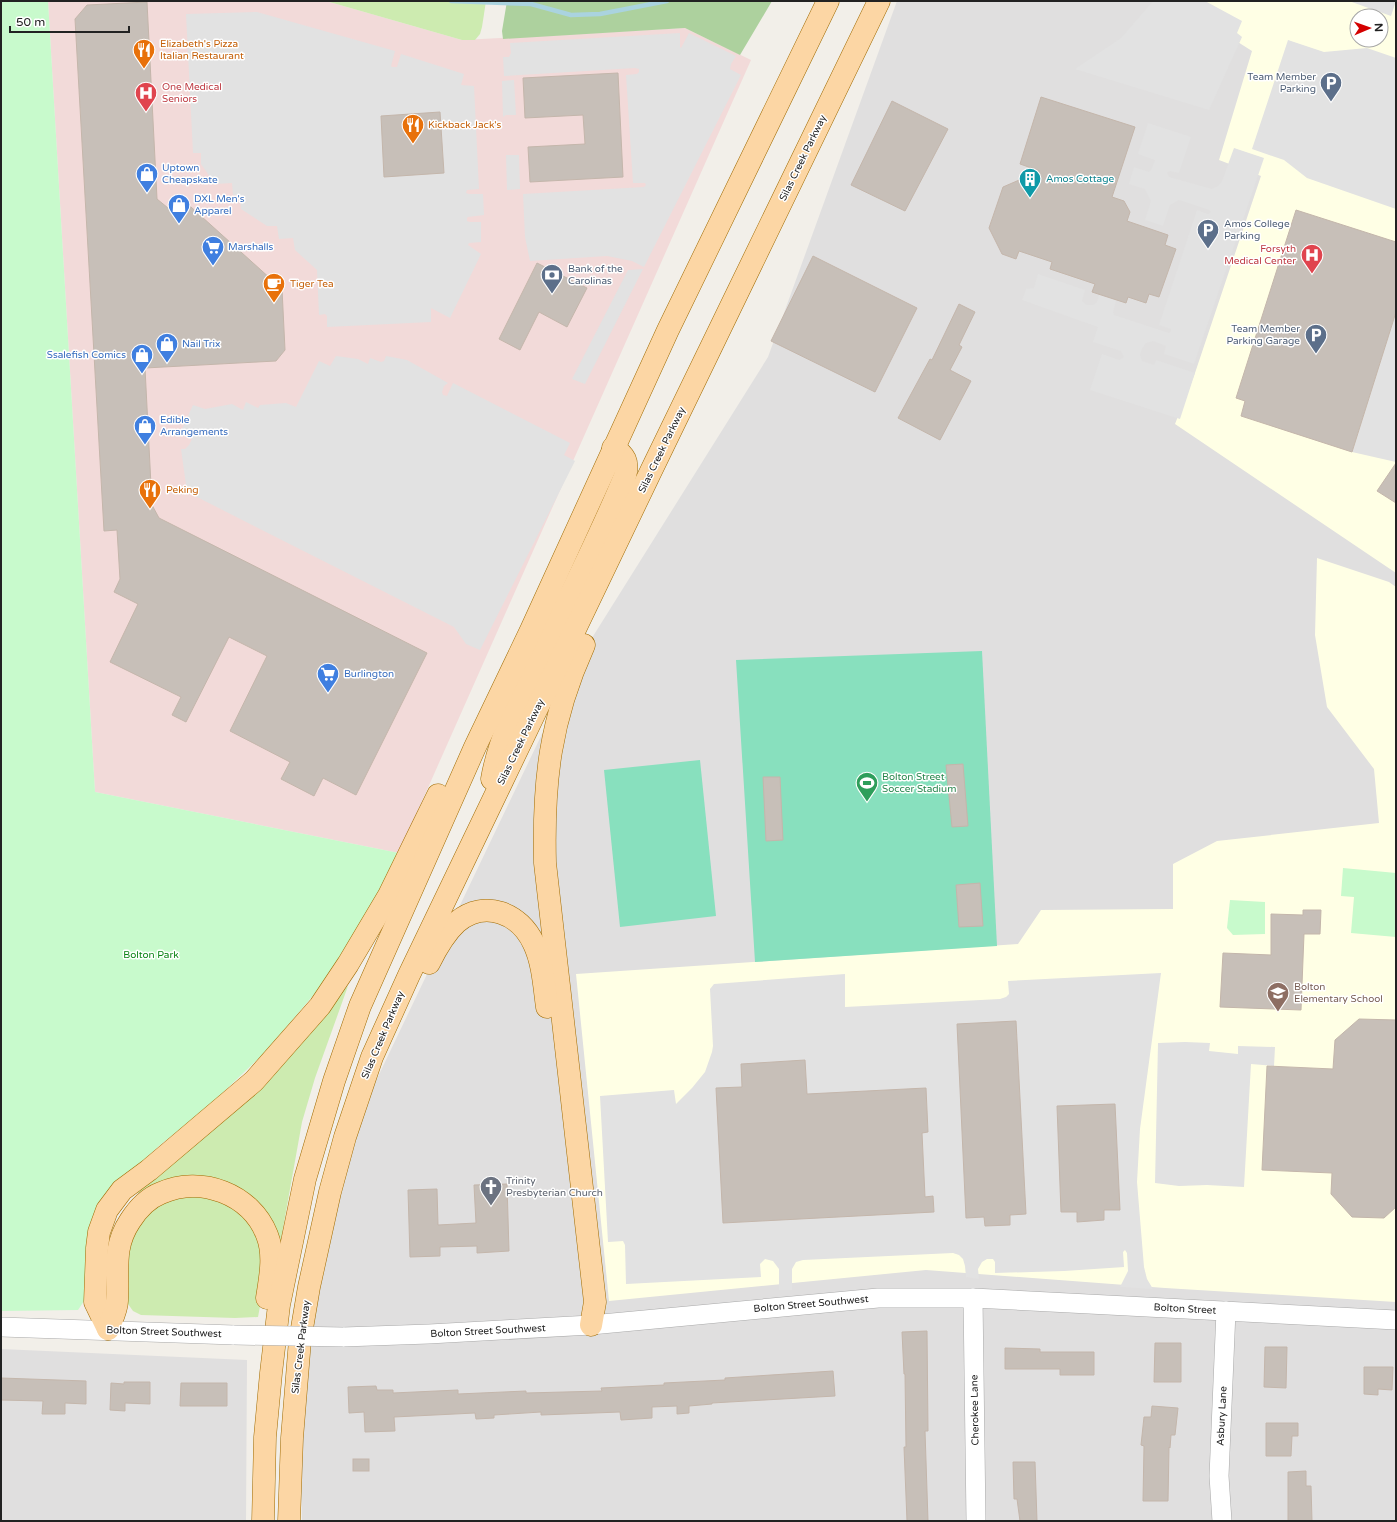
<svg xmlns="http://www.w3.org/2000/svg" width="1397" height="1522" font-family="'Varela Round',sans-serif">
	<style>
		.residential { fill: #e0dfdf; fill-rule: evenodd }
		.commercial { fill: #f2dad9 }
		.education { fill: #ffffe5; fill-rule: evenodd }
		.grass { fill: #cdebb0 }
		.forest { fill: #add19e }
		.park { fill: #c8facc }
		.pitch { fill: #88e0be }
		.parking { fill: #e2e2e2 }
		.lines { fill: none; stroke-linecap: round; stroke-linejoin: round }
		.stream { stroke: #aad3df; stroke-width: 4.5 }
		.building { fill: #c7bfb8; stroke: #c4b6ab }
		.minor-casing { stroke: #a9a9a9; stroke-width: 20 }
		.major-casing { stroke: #a06b00; stroke-width: 23 }
		.minor { stroke: #fff; stroke-width: 19 }
		.major { stroke: #fcd6a4; stroke-width: 22 }
		.minor-bridge-casing { stroke: #a9a9a9; stroke-width: 20; stroke-linecap: butt }
		.minor-bridge { stroke: #fff; stroke-width: 19 }
		.labels { text-anchor: middle; dominant-baseline: central; stroke-width: 3; stroke-linejoin: round; paint-order: stroke }
		.food-label { font-size: 10px; fill: #c56008; stroke: #fff; text-anchor: start }
		.service-label { font-size: 10px; fill: #4e5e75; stroke: #fff; text-anchor: end }
		.health-label { font-size: 10px; fill: #be3a42; stroke: #fff; text-anchor: start }
		.street-label { font-size: 10px; fill: #222; stroke: #fff }
		.shop-label { font-size: 10px; fill: #366cbe; stroke: #fff; text-anchor: start }
		.culture-label { font-size: 10px; fill: #0d838f; stroke: #fff; text-anchor: start }
		.leisure-label { font-size: 10px; fill: #27864d; stroke: #fff; text-anchor: start }
		.park-label { font-size: 10px; fill: #0c8416; stroke: #fff }
		.education-label { font-size: 10px; fill: #785e54; stroke: #fff; text-anchor: start }
		.worship-label { font-size: 10px; fill: #5b616d; stroke: #fff; text-anchor: start }
	</style>
	<rect width="100%" height="100%" fill="#f2efe9"/>
	<g class="residential">
		<path d="M 897,1 L 1396,1 L 1396,1521 L 302,1521 L 298,1365 L 340,1156 L 575,665 L 768,357 ZM 1357,16 L 1381,16 L 1381,40 L 1357,40 Z"/>
		<polygon points="1,1349 247,1360 246,1521 1,1521"/>
	</g>
	<polygon class="commercial" points="48,1 326,1 462,40 685,28 751,60 399,853 95,792"/>
	<g class="education">
		<path d="M 1173,1 L 1396,1 L 1396,573 L 1175,424 L 1195,373 L 1261,176 L 1219,160 L 1252,51 ZM 1357,16 L 1381,16 L 1381,40 L 1357,40 Z"/>
		<polygon points="1317,558 1389,582 1396,587 1396,1302 1165,1288 926,1270 609,1301 576,974 1018,944 1041,910 1173,909 1173,864 1217,841 1379,823 1374,769 1327,707 1315,635"/>
	</g>
	<g class="grass">
		<polygon points="326,1 486,1 482,27 480,34 475,40 462,40"/>
		<polygon points="348,986 315,1078 302,1122 278,1256 246,1195 143,1198 135,1189"/>
		<polygon points="175,1197 206,1197 235,1207 256,1228 265,1280 258,1317 235,1318 141,1315 133,1311 128,1304 124,1293 129,1238 149,1211"/>
	</g>
	<polygon class="forest" points="507,1 772,1 740,55 685,28 503,39 502,31"/>
	<g class="park">
		<polygon points="1,1 48,1 95,792 399,853 371,907 321,986 288,1025 263,1054 211,1104 160,1145 111,1190 86,1298 78,1310 1,1311"/>
		<polygon points="1343,868 1396,873 1396,937 1351,933 1354,897 1341,896"/>
		<polygon points="1230,900 1265,902 1265,934 1233,935 1227,928"/>
	</g>
	<g class="pitch">
		<polygon points="982,651 997,946 755,962 736,660"/>
		<polygon points="700,760 716,916 620,927 604,770"/>
	</g>
	<g class="parking">
		<polygon points="1153,1 1205,1 1242,21 1237,33 1242,37 1209,110 1075,69 1121,38"/>
		<polygon points="1349,1 1396,1 1391,16"/>
		<polygon points="257,12 395,51 391,66 392,67 397,67 401,54 464,74 461,85 474,86 479,189 467,190 466,193 469,194 483,194 484,215 468,217 467,218 467,221 470,222 481,222 481,242 469,243 468,245 481,254 450,318 431,308 431,322 327,327 327,316 325,314 319,315 317,270 295,250 293,238 279,239 277,226 267,226 241,209 240,195 233,195 232,183 215,184 201,164 201,153 193,153 186,14"/>
		<polygon points="680,33 680,47 681,48 689,33 736,56 731,64 730,69 741,75 644,267 632,261 607,256 530,261 525,237 523,194 644,187 646,185 645,183 633,183 626,75 637,74 639,72 639,69 635,68 504,76 503,57 509,57 511,53 510,43"/>
		<polygon points="1288,40 1324,52 1367,48 1396,58 1396,209 1307,178 1284,160 1252,149"/>
		<polygon points="514,80 516,115 506,115 503,117 502,81"/>
		<polygon points="1148,123 1191,137 1179,173 1169,171 1167,173 1169,177 1212,189 1218,186 1222,181 1234,148 1264,158 1194,364 1164,354 1166,346 1153,341 1146,343 1142,349 1140,355 1142,361 1154,365 1156,360 1195,373 1180,419 1090,390 1102,354 1119,360 1124,357 1121,351 1093,342 1098,327 1022,300 1026,289 1034,288 1038,274 1085,290 1082,301 1087,305 1093,305 1097,302 1099,295 1116,300 1113,312 1114,315 1169,333 1171,331 1171,329 1159,325 1197,210 1208,214 1211,212 1209,210 1179,200 1170,205 1163,226 1145,220 1151,201 1145,189 1129,184 1134,167 1149,172 1151,170 1155,160 1138,154"/>
		<polygon points="506,155 519,155 520,189 507,190"/>
		<polygon points="643,269 585,384 572,379 628,270"/>
		<polygon points="1396,312 1396,462 1352,452"/>
		<polygon points="336,356 358,359 368,364 370,358 381,362 384,361 386,356 407,360 448,383 444,386 442,392 443,395 447,396 453,383 570,443 564,455 575,461 480,650 466,644 454,627 187,492 181,449 185,449 189,445 192,439 180,433 193,405 205,409 232,404 243,410 246,402 258,408 260,405 286,403 296,407 319,361 330,366"/>
		<polygon points="1161,973 1140,1129 1137,1182 1144,1267 1147,1279 1153,1289 1120,1287 1128,1271 1127,1253 1125,1250 1123,1252 1124,1267 1064,1271 995,1273 995,1262 993,1259 987,1259 982,1262 978,1269 979,1279 966,1277 965,1266 963,1259 959,1255 953,1253 803,1260 796,1262 792,1269 792,1290 779,1290 779,1269 773,1261 765,1259 760,1264 761,1277 626,1284 625,1245 623,1241 608,1242 600,1096 674,1090 676,1104 692,1088 705,1072 712,1052 713,1046 710,989 714,984 845,974 845,1007 1000,999 1006,997 1009,994 1008,981"/>
		<polygon points="1185,1042 1210,1043 1209,1051 1238,1054 1238,1046 1275,1047 1274,1066 1251,1064 1244,1187 1207,1185 1179,1186 1155,1183 1158,1043"/>
	</g>
	<g class="lines">
		<polyline class="stream" points="451,1 531,4 571,15 600,14 667,1"/>
	</g>
	<g class="building">
		<polygon points="147,2 157,199 168,208 191,207 282,289 285,350 276,361 145,368 152,505 159,518 427,653 356,795 323,778 314,796 281,779 290,762 230,731 267,656 229,637 186,722 172,715 181,697 110,662 138,604 114,592 120,579 117,530 104,531 75,19 87,5"/>
		<polygon points="618,73 623,177 530,182 528,147 585,144 583,115 525,118 523,78"/>
		<polygon points="1041,97 1135,127 1112,197 1124,201 1130,212 1127,221 1168,235 1165,245 1176,249 1159,297 1149,294 1146,303 1128,297 1126,303 1092,292 1095,284 1050,269 1052,262 1019,251 1016,259 1002,254 989,228 1003,187 1040,171 1020,164"/>
		<polygon points="892,101 948,129 905,211 851,185"/>
		<polygon points="440,112 444,173 384,177 381,116"/>
		<polygon points="1296,210 1396,242 1396,312 1352,452 1241,416 1245,401 1236,398"/>
		<polygon points="813,256 917,308 875,392 771,341"/>
		<polygon points="537,263 587,288 567,327 539,312 520,350 499,339"/>
		<polygon points="959,304 975,312 959,345 962,347 950,370 971,381 940,440 898,418 930,359 932,360"/>
		<polygon points="1396,463 1396,503 1377,491"/>
		<polygon points="963,764 968,826 952,827 946,765"/>
		<polygon points="763,777 780,777 783,840 766,841"/>
		<polygon points="980,883 983,926 959,927 956,885"/>
		<polygon points="1303,910 1321,910 1320,934 1304,934 1301,1010 1220,1007 1223,953 1271,955 1271,914 1303,915"/>
		<polygon points="1359,1019 1396,1020 1396,1207 1384,1218 1352,1217 1331,1194 1332,1173 1262,1170 1267,1066 1333,1069 1335,1040"/>
		<polygon points="1016,1021 1026,1214 1010,1215 1010,1225 985,1226 984,1217 966,1218 957,1024"/>
		<polygon points="805,1060 807,1094 926,1088 928,1132 922,1133 925,1197 933,1196 934,1212 723,1223 716,1088 742,1087 741,1064"/>
		<polygon points="1115,1104 1120,1210 1104,1210 1104,1220 1077,1222 1077,1212 1061,1212 1057,1106"/>
		<polygon points="507,1184 509,1251 477,1253 477,1246 440,1247 440,1256 410,1257 408,1190 437,1189 438,1225 476,1223 474,1185"/>
		<polygon points="927,1331 928,1431 925,1431 928,1521 907,1521 904,1447 906,1447 905,1374 904,1374 902,1332"/>
		<polygon points="1155,1343 1181,1343 1181,1382 1154,1382"/>
		<polygon points="1265,1347 1287,1347 1286,1388 1264,1387"/>
		<polygon points="1005,1348 1040,1349 1040,1352 1094,1352 1094,1375 1060,1375 1060,1369 1005,1369"/>
		<polygon points="1364,1367 1393,1367 1392,1390 1378,1389 1378,1395 1364,1394"/>
		<polygon points="833,1371 835,1396 712,1403 712,1404 689,1406 689,1413 677,1414 677,1406 652,1407 652,1418 621,1420 620,1412 541,1415 541,1412 494,1415 494,1418 476,1419 475,1413 394,1417 395,1431 365,1432 364,1412 349,1413 348,1387 376,1386 377,1390 393,1390 393,1393 458,1390 458,1394 526,1391 526,1393 602,1391 601,1388 664,1385 664,1383 725,1380 725,1378"/>
		<polygon points="1,1378 86,1381 86,1404 65,1403 65,1414 42,1414 43,1401 1,1400"/>
		<polygon points="124,1382 150,1382 150,1404 125,1403 125,1411 110,1410 111,1383 124,1384"/>
		<polygon points="181,1383 227,1383 227,1406 180,1406"/>
		<polygon points="1152,1406 1178,1408 1175,1435 1171,1435 1170,1448 1169,1447 1168,1501 1143,1501 1144,1446 1141,1445 1144,1417 1151,1417"/>
		<polygon points="1266,1423 1298,1423 1298,1436 1292,1436 1291,1456 1266,1456"/>
		<rect x="353" y="1459" width="16" height="12"/>
		<polygon points="1013,1462 1035,1462 1037,1521 1020,1521 1017,1499 1014,1499"/>
		<polygon points="1306,1471 1306,1486 1311,1486 1312,1521 1288,1521 1288,1472"/>
	</g>
	<g class="lines">
		<g class="minor-casing">
			<g id="minor">
				<polyline points="973,1298 976,1521"/>
				<polyline points="1,1327 234,1335"/>
				<polyline points="343,1337 429,1334 591,1325 878,1298 973,1298 1396,1320"/>
				<polyline points="1222,1521 1219,1476 1226,1311"/>
			</g>
		</g>
		<g class="major-casing">
			<g id="major">
				<path d="M 584,645 C 550,720 543,781 545,863 L 595,1302 L 591,1325"/>
				<path d="M 492,779 C 499,738 520,698 538,661 C 568,599 599,539 625,476 C 629,462 625,455 613,448"/>
				<path d="M 429,963 C 436,949 445,933 457,922 C 485,899 520,913 534,944 C 543,963 544,986 547,1007"/>
				<polyline points="108,1329 95,1302 97,1248 99,1232 107,1210 122,1190 149,1170 254,1081 320,1006 348,964 389,895 438,795"/>
				<path d="M 108,1329 C 111,1321 117,1310 117,1301 C 119,1271 112,1248 130,1221 C 137,1210 148,1198 161,1193 C 201,1175 251,1194 267,1235 C 275,1255 270,1278 267,1298"/>
				<polyline points="263,1521 265,1437 271,1373 279,1305 305,1179 334,1081 360,1006 475,747 531,630 668,330 828,1"/>
				<polyline points="289,1521 292,1438 300,1340 309,1287 330,1192 345,1137 372,1057 409,975 651,471 879,1"/>
			</g>
		</g>
		<use href="#minor" class="minor"/>
		<use href="#major" class="major"/>
		<g class="minor-bridge-casing">
			<polyline id="minor-bridge" points="234,1335 343,1337"/>
		</g>
		<use href="#minor-bridge" class="minor-bridge"/>
	</g>
	<defs>
		<g id="restaurant-pin" transform="scale(1.15)"><path d="M0 17L-7.5 6A9.5 9.5 0 1 1 7.5 6Z" fill="#e8710a" stroke="#fff"/><path d="M-5-6h1v4h1v-4h1v4h1v-4h1v5L-1.5 .5V6h-2V.5L-5-1ZM5-6V6H3V1.5H1.5Q1.5-4 5-6Z" fill="#fff"/></g>
		<g id="parking-pin" transform="scale(1.15)"><path d="M0 17L-7.5 6A9.5 9.5 0 1 1 7.5 6Z" fill="#5c6f8a" stroke="#fff"/><path d="M-3.5-5.5H1a3.5 3.5 0 0 1 0 7H-1V5.5H-3.5ZM-1-3.4V-.6H.8a1.4 1.4 0 0 0 0-2.8Z" fill="#fff"/></g>
		<g id="hospital-pin" transform="scale(1.15)"><path d="M0 17L-7.5 6A9.5 9.5 0 1 1 7.5 6Z" fill="#e0444e" stroke="#fff"/><path d="M-5-5h3v3.5h4V-5h3V5h-3V1.5h-4V5h-3Z" fill="#fff"/></g>
		<g id="shop-pin" transform="scale(1.15)"><path d="M0 17L-7.5 6A9.5 9.5 0 1 1 7.5 6Z" fill="#3f7fe0" stroke="#fff"/><path d="M-5-2.5h2.3a2.7 3.5 0 0 1 5.4 0H5L5.5 6h-11ZM-1.5-2.5h3a1.5 2.3 0 0 0-3 0Z" fill="#fff"/></g>
		<g id="building-pin" transform="scale(1.15)"><path d="M0 17L-7.5 6A9.5 9.5 0 1 1 7.5 6Z" fill="#0f9aa8" stroke="#fff"/><path d="M-4-6H4V6H1V3H-1V6H-4ZM-2.5-4.3h1.7v1.8h-1.7ZM.8-4.3h1.7v1.8H.8ZM-2.5-1h1.7V.8h-1.7ZM.8-1h1.7V.8H.8Z" fill="#fff"/></g>
		<g id="supermarket-pin" transform="scale(1.15)"><path d="M0 17L-7.5 6A9.5 9.5 0 1 1 7.5 6Z" fill="#3f7fe0" stroke="#fff"/><path d="M-6-5.5h2.5l.6 2H6L4.5 2H-2.5L-4.4-4H-6ZM-1.5 3.2a1.3 1.3 0 1 0 .1 0ZM3 3.2a1.3 1.3 0 1 0 .1 0Z" fill="#fff"/></g>
		<g id="bank-pin" transform="scale(1.15)"><path d="M0 17L-7.5 6A9.5 9.5 0 1 1 7.5 6Z" fill="#5c6f8a" stroke="#fff"/><path d="M-6-4H6V4H-6ZM0-2.3a2.3 2.3 0 1 0 0 4.6a2.3 2.3 0 1 0 0-4.6Z" fill="#fff"/></g>
		<g id="cafe-pin" transform="scale(1.15)"><path d="M0 17L-7.5 6A9.5 9.5 0 1 1 7.5 6Z" fill="#e8710a" stroke="#fff"/><path d="M-5.5-4.5H6V0H3Q3 3.5 0 3.5H-2.5Q-5.5 3.5-5.5 0ZM3-3.2v2h1.7v-2ZM-6 4.5H4V6H-6Z" fill="#fff"/></g>
		<g id="stadium-pin" transform="scale(1.15)"><path d="M0 17L-7.5 6A9.5 9.5 0 1 1 7.5 6Z" fill="#2e9e5b" stroke="#fff"/><path d="M0-5a6.5 5 0 1 0 0 10a6.5 5 0 1 0 0-10ZM-3.5-1.8h7v3.6h-7Z" fill="#fff"/></g>
		<g id="school-pin" transform="scale(1.15)"><path d="M0 17L-7.5 6A9.5 9.5 0 1 1 7.5 6Z" fill="#8d6e63" stroke="#fff"/><path d="M0-5L7-2L0 1L-7-2ZM-4 1L0 2.5L4 1V4Q0 6-4 4Z" fill="#fff"/></g>
		<g id="church-pin" transform="scale(1.15)"><path d="M0 17L-7.5 6A9.5 9.5 0 1 1 7.5 6Z" fill="#6b7280" stroke="#fff"/><path d="M-1.2-6h2.4v3.5h3.3v2.4h-3.3V6h-2.4V-.1h-3.3v-2.4h3.3Z" fill="#fff"/></g>
	</defs>
	<g fill-rule="evenodd">
		<use href="#restaurant-pin" x="144" y="50"/>
		<use href="#parking-pin" x="1331" y="83"/>
		<use href="#hospital-pin" x="146" y="93"/>
		<use href="#restaurant-pin" x="413" y="125"/>
		<use href="#shop-pin" x="147" y="174"/>
		<use href="#building-pin" x="1030" y="179"/>
		<use href="#shop-pin" x="179" y="205"/>
		<use href="#parking-pin" x="1208" y="230"/>
		<use href="#supermarket-pin" x="213" y="247"/>
		<use href="#hospital-pin" x="1312" y="255"/>
		<use href="#bank-pin" x="552" y="275"/>
		<use href="#cafe-pin" x="274" y="284"/>
		<use href="#parking-pin" x="1316" y="335"/>
		<use href="#shop-pin" x="167" y="344"/>
		<use href="#shop-pin" x="142" y="355"/>
		<use href="#shop-pin" x="145" y="426"/>
		<use href="#restaurant-pin" x="150" y="490"/>
		<use href="#supermarket-pin" x="328" y="674"/>
		<use href="#stadium-pin" x="867" y="783"/>
		<use href="#school-pin" x="1278" y="993"/>
		<use href="#church-pin" x="491" y="1187"/>
	</g>
	<g class="labels">
		<g class="food-label">
			<text x="160" y="44">Elizabeth's Pizza<tspan x="160" dy="12">Italian Restaurant</tspan></text>
			<text x="428" y="125">Kickback Jack's</text>
			<text x="290" y="284">Tiger Tea</text>
			<text x="166" y="490">Peking</text>
		</g>
		<g class="service-label">
			<text x="1316" y="77">Team Member<tspan x="1316" dy="12">Parking</tspan></text>
			<text x="1224" y="224" text-anchor="start">Amos College<tspan x="1224" dy="12">Parking</tspan></text>
			<text x="568" y="269" text-anchor="start">Bank of the<tspan x="568" dy="12">Carolinas</tspan></text>
			<text x="1300" y="329">Team Member<tspan x="1300" dy="12">Parking Garage</tspan></text>
		</g>
		<g class="health-label">
			<text x="162" y="87">One Medical<tspan x="162" dy="12">Seniors</tspan></text>
			<text x="1296" y="249" text-anchor="end">Forsyth<tspan x="1296" dy="12">Medical Center</tspan></text>
		</g>
		<g class="street-label">
			<text transform="translate(803 158) rotate(-64)">Silas Creek Parkway</text>
			<text transform="translate(662 450) rotate(-64)">Silas Creek Parkway</text>
			<text transform="translate(521 742) rotate(-64)">Silas Creek Parkway</text>
			<text transform="translate(383 1035) rotate(-67)">Silas Creek Parkway</text>
			<text transform="translate(811 1304) rotate(-5)">Bolton Street Southwest</text>
			<text transform="translate(1185 1309) rotate(3)">Bolton Street</text>
			<text transform="translate(488 1331) rotate(-3)">Bolton Street Southwest</text>
			<text transform="translate(164 1332) rotate(2)">Bolton Street Southwest</text>
			<text transform="translate(301 1347) rotate(-83)">Silas Creek Parkway</text>
			<text transform="translate(975 1410) rotate(-91)">Cherokee Lane</text>
			<text transform="translate(1222 1416) rotate(-87)">Asbury Lane</text>
		</g>
		<g class="shop-label">
			<text x="162" y="168">Uptown<tspan x="162" dy="12">Cheapskate</tspan></text>
			<text x="194" y="199">DXL Men's<tspan x="194" dy="12">Apparel</tspan></text>
			<text x="228" y="247">Marshalls</text>
			<text x="182" y="344">Nail Trix</text>
			<text x="126" y="355" text-anchor="end">Ssalefish Comics</text>
			<text x="160" y="420">Edible<tspan x="160" dy="12">Arrangements</tspan></text>
			<text x="344" y="674">Burlington</text>
		</g>
		<g class="culture-label">
			<text x="1046" y="179">Amos Cottage</text>
		</g>
		<g class="leisure-label">
			<text x="882" y="777">Bolton Street<tspan x="882" dy="12">Soccer Stadium</tspan></text>
		</g>
		<g class="park-label">
			<text x="151" y="955">Bolton Park</text>
		</g>
		<g class="education-label">
			<text x="1294" y="987">Bolton<tspan x="1294" dy="12">Elementary School</tspan></text>
		</g>
		<g class="worship-label">
			<text x="506" y="1181">Trinity<tspan x="506" dy="12">Presbyterian Church</tspan></text>
		</g>
	</g>
	<rect width="1397" height="1522" fill="none" stroke="#222222" stroke-width="4"/>
	<g transform="translate(1369 28) rotate(88)"><circle r="19" fill="#ffffff" stroke="#a7a7a7"/>
	<path d="M0-3L7 15L0 10L-7 15Z" fill="#d40000"/>
	<text y="-6" font-size="11" font-weight="bold" text-anchor="middle" fill="#222222">N</text>
	</g>
	<path d="M10 26v6h119v-6" fill="none" stroke="#222222" stroke-width="2"/>
	<text x="16" y="26" font-size="12" fill="#222222" stroke="#ffffff" stroke-width="3" paint-order="stroke">50 m</text>
</svg>
